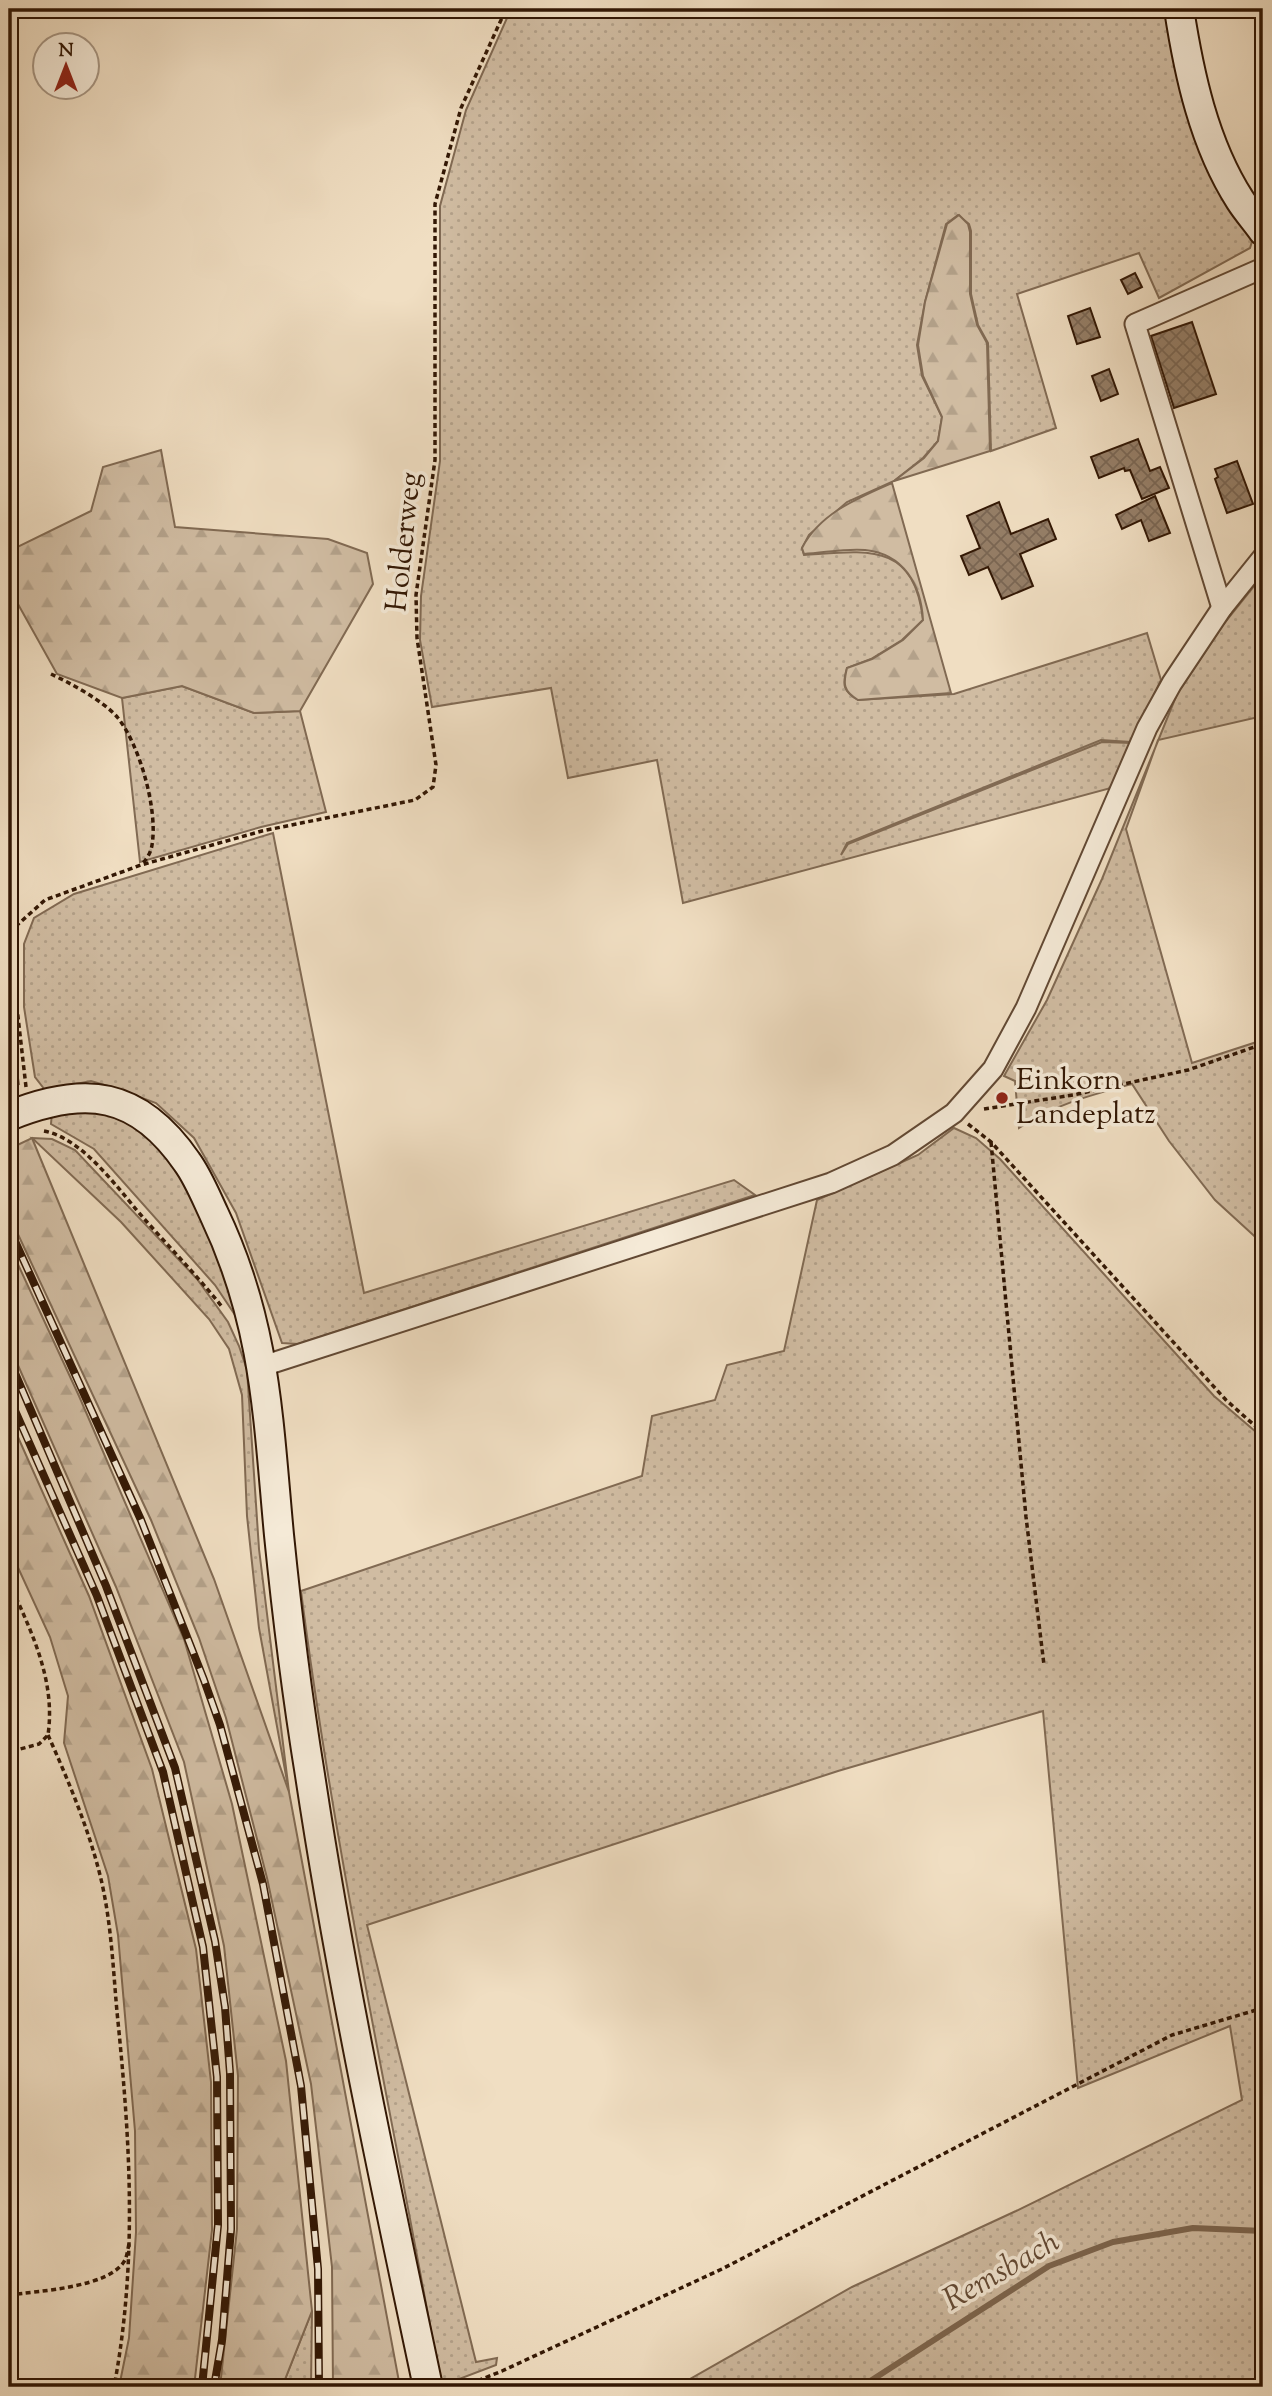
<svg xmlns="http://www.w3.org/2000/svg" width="1272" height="2396" font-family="'Sorts Mill Goudy',serif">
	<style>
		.grass { fill: url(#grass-dots); stroke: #816a53; stroke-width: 2 }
		.forest { fill: url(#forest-firs); stroke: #816a53; stroke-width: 2 }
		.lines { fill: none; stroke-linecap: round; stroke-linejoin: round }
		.stream { stroke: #7d664f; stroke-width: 6 }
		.building { fill: url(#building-cross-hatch); stroke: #321704; stroke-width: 2 }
		.street-casing { stroke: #624934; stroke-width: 23 }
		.secondary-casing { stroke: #321704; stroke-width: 32 }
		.path { stroke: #321704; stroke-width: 3.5; stroke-dasharray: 5 3.5; stroke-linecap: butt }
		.street { stroke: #f5ead7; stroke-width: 19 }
		.secondary { stroke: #f5ead7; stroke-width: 28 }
		.rail-casing { stroke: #321704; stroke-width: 8 }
		.rail { stroke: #f5ead7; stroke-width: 5; stroke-dasharray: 16; stroke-linecap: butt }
		.poi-dot { fill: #8f2418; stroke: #f5ead7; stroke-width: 2.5 }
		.labels { text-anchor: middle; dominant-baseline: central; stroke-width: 7; stroke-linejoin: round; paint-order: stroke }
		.street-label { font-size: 30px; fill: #321704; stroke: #f5ead7 }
		.poi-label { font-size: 30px; fill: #321704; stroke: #f5ead7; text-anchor: start }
		.water-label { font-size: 32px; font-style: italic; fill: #644b36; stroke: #f5ead7 }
	</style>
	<defs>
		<pattern id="grass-dots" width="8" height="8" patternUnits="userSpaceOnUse" patternTransform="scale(1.75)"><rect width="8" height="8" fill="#d0bca2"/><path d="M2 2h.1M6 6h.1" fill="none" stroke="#b3a18a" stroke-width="1.8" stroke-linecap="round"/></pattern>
		<pattern id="forest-firs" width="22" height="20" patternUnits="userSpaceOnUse" patternTransform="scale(1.75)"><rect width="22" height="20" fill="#d0bca2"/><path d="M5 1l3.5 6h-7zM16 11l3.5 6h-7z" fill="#b3a18a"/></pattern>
		<pattern id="building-cross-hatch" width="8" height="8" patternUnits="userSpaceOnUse" patternTransform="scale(1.75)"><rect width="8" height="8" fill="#957e67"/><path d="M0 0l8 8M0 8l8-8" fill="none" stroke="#7a6653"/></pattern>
	</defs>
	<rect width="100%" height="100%" fill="#f0dec2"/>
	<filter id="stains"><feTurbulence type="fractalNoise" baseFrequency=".00286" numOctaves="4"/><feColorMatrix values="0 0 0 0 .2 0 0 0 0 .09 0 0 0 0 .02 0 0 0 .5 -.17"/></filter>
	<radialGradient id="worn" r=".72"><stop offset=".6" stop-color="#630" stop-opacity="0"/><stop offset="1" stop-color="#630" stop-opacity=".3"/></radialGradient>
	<g class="grass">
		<path d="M 511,9 L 1168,9 L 1256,228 L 1250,248 L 1159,298 L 1139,253 L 1017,294 L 1056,428 L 991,451 L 988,343 L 978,325 L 971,294 L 971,231 L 969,224 L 958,215 L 946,224 L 925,302 L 917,345 L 922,376 L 942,417 L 938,441 L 923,458 L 894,481 L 847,502 L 809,535 L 802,548 L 804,555 C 867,551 914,541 923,620 L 902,640 L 871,659 L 847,668 C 842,685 843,691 858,700 L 954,694 L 1147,633 L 1161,680 L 1131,742 L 1101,740 L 847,843 L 841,855 L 848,844 L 1102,742 L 1131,743 L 1111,788 L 683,903 L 657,760 L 568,778 L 551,688 L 432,707 L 420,640 L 421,596 L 440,461 L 440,206 L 466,110 Z"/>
		<path d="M 1263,575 L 1263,716 L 1158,740 L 1126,829 L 1192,1063 L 1263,1040 L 1263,1244 L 1215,1200 L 1169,1141 L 1132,1084 C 1091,1095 1056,1104 1019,1128 L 1015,1081 L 1004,1076 L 1047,1000 L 1102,879 L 1177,694 L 1223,625 Z"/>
		<polygon points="182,686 254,713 300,711 326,812 261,827 140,862 122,698"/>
		<polygon points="273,833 364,1293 734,1180 755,1195 298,1344 282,1343 236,1213 194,1138 156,1103 115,1088 91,1081 45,1090 35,1077 24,1007 24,944 34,918 74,894"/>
		<polygon points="52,1112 103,1112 138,1125 165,1147 218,1247 252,1361 235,1315 215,1285 94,1149 51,1124"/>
		<path d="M 954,1128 L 976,1138 L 1000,1159 L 1214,1396 L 1263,1438 L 1263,2365 L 1252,2387 L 676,2387 L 852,2287 L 1016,2211 L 1242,2100 L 1230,2026 L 1078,2088 L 1043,1711 L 838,1771 L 367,1925 L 476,2362 L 497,2358 L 496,2365 L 441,2386 C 394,2121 335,1858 301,1591 L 642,1476 L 652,1416 L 715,1400 L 727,1365 L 784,1351 L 817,1200 L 918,1155 Z"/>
		<polygon points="32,1138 52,1139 75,1150 197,1279 228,1322 239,1346 247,1370 259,1549 289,1792 259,1628 247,1516 242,1395 229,1349 209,1319 121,1222"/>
		<polygon points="312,2311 311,2387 282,2387"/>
	</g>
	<g class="forest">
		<polygon points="959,215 968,224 970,232 970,294 977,325 987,343 990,451 894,481 924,458 938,441 942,417 923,376 918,345 925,302 947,224"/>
		<polygon points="161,450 175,527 328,539 367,553 373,584 300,711 254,713 182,686 122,698 57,674 9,588 9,551 91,511 103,467"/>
		<path d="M 892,483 L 951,693 L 858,700 C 843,691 843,684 847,668 L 872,659 L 903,640 L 923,620 C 921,585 904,554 865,550 C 846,548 824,553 804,554 L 802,548 C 820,513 858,498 892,483 Z"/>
		<polygon points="9,1025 19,1084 9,1088"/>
		<polygon points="32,1138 214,1579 289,1792 400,2387 333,2387 332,2267 311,2084 267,1878 226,1718 199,1638 151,1520 9,1215 9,1149"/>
		<polygon points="9,1245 79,1396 184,1639 232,1804 286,2061 312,2311 282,2387 220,2387 237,2229 238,2076 224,1946 184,1762 116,1587 9,1345"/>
		<polygon points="9,1417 89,1596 152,1769 196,1949 211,2082 212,2230 194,2387 119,2387 129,2338 136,2232 135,2131 118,1935 108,1876 64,1743 68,1696 50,1637 9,1548"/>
	</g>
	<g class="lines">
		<polyline class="stream" points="861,2387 1049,2266 1113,2242 1193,2228 1263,2231"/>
	</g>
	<g class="building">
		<polygon points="1135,273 1142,287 1128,294 1121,280"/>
		<polygon points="1090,308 1100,337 1077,344 1068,316"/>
		<polygon points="1192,322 1216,394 1174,408 1151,336"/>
		<polygon points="1109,369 1118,394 1101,401 1092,376"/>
		<polygon points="1138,439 1150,471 1160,467 1169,488 1142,499 1130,470 1125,471 1124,468 1099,478 1091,457"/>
		<polygon points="1237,461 1253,504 1227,513 1215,479 1218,477 1215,469"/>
		<polygon points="1155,496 1170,533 1149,541 1141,520 1122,529 1116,515"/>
		<polygon points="999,502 1011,534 1048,519 1056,539 1020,554 1033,586 1002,599 988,567 969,575 961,556 980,548 967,516"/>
	</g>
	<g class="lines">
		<g class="street-casing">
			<g id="street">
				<polyline points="1222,608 1135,324 1263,268"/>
				<polyline points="263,1366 831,1183 893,1155 954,1113 993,1069 1026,1008 1147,728 1172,683 1222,608 1263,557"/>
			</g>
		</g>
		<g class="secondary-casing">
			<g id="secondary">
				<path d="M 1179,9 C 1189,74 1204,144 1240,200 C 1247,211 1256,221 1263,231"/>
				<path d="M 9,1116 C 85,1085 138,1091 187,1162 C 198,1177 206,1197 214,1214 C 266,1323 268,1418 279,1535 C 287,1615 297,1695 310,1775 C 341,1981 385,2184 428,2387"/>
			</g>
		</g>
		<g class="path">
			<path d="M 51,674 C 70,683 104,701 118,718 C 140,746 158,810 152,845 C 151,852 147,859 142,864"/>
			<polyline points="9,920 15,927"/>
			<polyline points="26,1087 17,1008 14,959 15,927 45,900 141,865 262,831 415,800 433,787 436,765 417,638 416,595 435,460 435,204 461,108 506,9"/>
			<polyline points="984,1109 1073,1095 1188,1070 1263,1044"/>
			<polyline points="968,1124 991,1142 1226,1400 1263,1433"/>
			<path d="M 44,1131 C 85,1139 120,1192 147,1222 C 173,1251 199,1278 223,1308"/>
			<polyline points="991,1142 1026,1517 1044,1665"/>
			<path d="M 9,1582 C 31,1631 56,1680 48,1735 L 39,1744 L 9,1752"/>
			<path d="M 48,1735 C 68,1780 88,1827 100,1875 C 111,1919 113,1967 117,2012 C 130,2139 138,2260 114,2387"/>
			<path d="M 9,2295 C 37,2291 110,2288 125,2260 C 127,2256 128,2248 129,2244"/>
			<polyline points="462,2387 502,2371 722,2269 1172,2035 1263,2008"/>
			<polyline points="1257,2387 1263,2375"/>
		</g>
		<use href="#street" class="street"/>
		<use href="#secondary" class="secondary"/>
		<g class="rail-casing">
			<g id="rail">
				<polyline points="9,1228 141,1520 204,1680 220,1725 263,1884 301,2086 318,2269 319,2387"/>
				<polyline points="9,1359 106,1586 175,1768 215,1941 225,2007 230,2073 231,2229 222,2340 214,2387"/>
				<polyline points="9,1397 97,1596 163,1772 203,1947 217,2077 218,2225 202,2387"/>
			</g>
		</g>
		<use href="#rail" class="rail"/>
	</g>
	<circle class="poi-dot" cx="1002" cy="1098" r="7"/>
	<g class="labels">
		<g class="street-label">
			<text transform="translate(405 542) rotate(-84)">Holderweg</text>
		</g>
		<g class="poi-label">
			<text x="1016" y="1081">Einkorn<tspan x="1016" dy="34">Landeplatz</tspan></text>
		</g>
		<g class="water-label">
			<text transform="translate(1002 2272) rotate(-30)">Remsbach</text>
		</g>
	</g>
	<rect width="1272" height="2396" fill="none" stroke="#f0dec2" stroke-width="35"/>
	<rect x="10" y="10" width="1251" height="2375" fill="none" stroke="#321704" stroke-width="3.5"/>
	<rect x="18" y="18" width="1237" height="2361" fill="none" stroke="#321704" stroke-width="2"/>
	<g transform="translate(66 66)"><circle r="33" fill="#f5ead7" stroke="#a79683" stroke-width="2"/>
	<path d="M0-5L12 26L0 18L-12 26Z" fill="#8f2418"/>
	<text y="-10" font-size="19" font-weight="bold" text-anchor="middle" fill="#321704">N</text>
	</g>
	<rect width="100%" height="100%" filter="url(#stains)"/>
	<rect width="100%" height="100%" fill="url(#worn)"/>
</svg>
